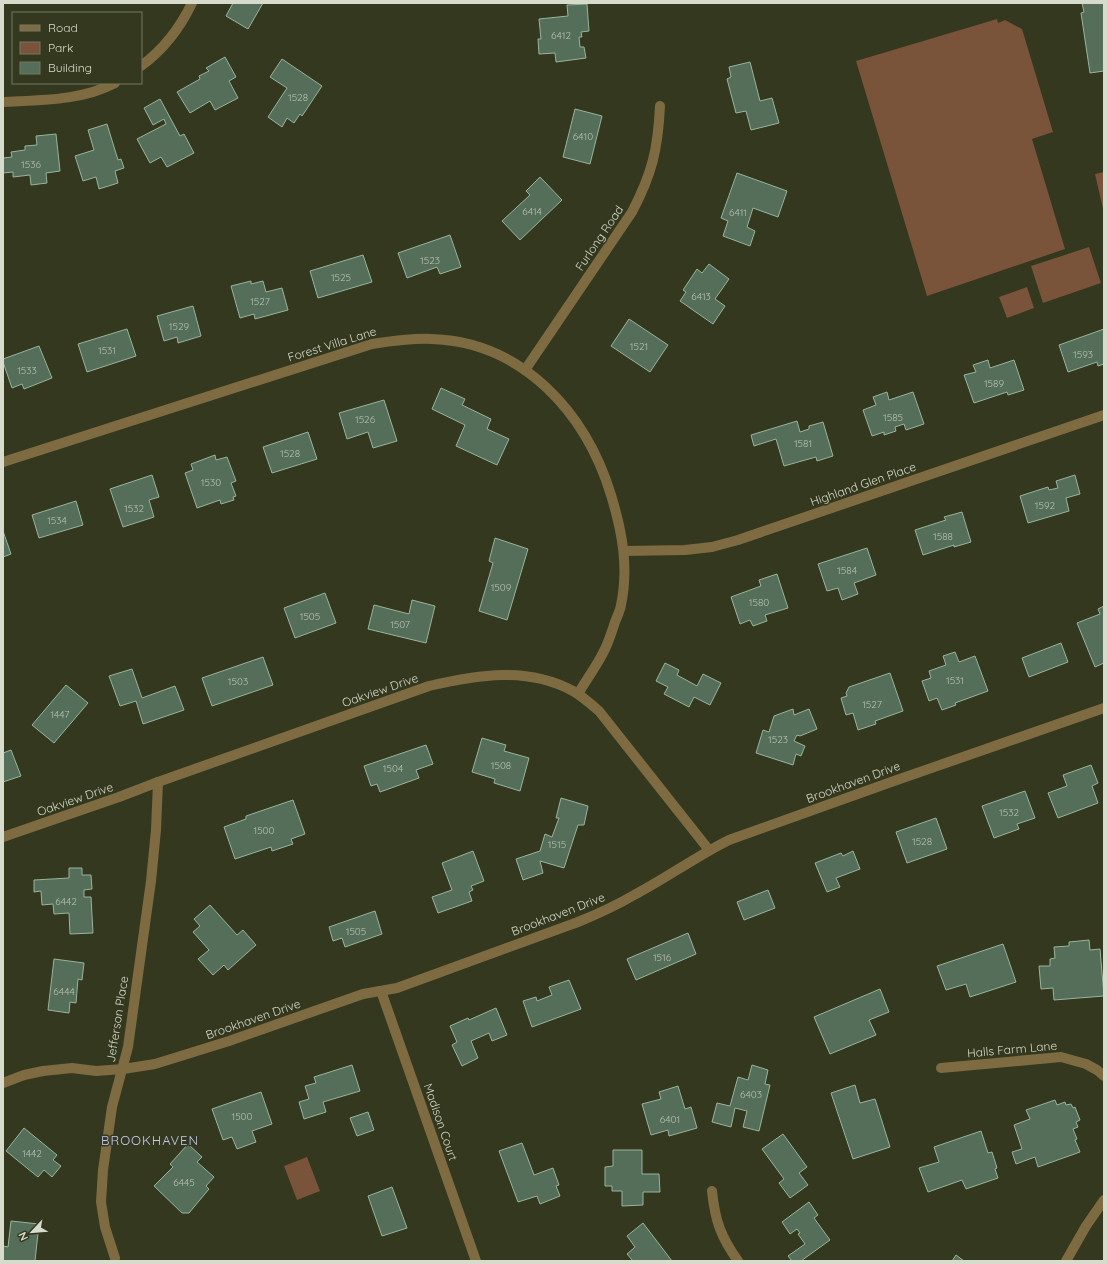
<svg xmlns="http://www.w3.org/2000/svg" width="1107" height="1264" font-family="Quicksand,sans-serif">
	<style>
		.green { fill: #79533a }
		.building { fill: #556e5a; stroke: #99b49d }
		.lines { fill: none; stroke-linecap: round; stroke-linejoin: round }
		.minor { stroke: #7e6b42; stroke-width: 10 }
		.labels { text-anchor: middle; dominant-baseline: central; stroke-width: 3; stroke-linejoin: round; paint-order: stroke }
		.number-label { font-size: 10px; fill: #b6c0af }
		.street-label { font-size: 12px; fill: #d7dbcb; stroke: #33381e }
		.neighbourhood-label { font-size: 13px; letter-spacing: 1px; fill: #c6cbf6; stroke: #33381e }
	</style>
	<rect width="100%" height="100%" fill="#33381e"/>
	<g class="green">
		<polygon points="997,19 998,23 1005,20 1022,29 1053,132 1032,139 1065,249 927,296 856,61"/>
		<polygon points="1104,172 1104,213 1095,174"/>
		<polygon points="1089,247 1101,283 1043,303 1031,266"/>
		<polygon points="1027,287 1034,308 1007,318 999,297"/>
		<polygon points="307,1157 320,1191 297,1200 284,1166"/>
	</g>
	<g class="building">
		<polygon points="233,3 263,3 248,29 226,16"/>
		<polygon points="1082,3 1104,3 1104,71 1090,73 1081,13 1084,12"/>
		<polygon points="587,4 589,31 581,32 582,37 579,37 580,47 584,47 586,58 556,62 555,53 539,54 538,39 541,39 539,19 568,16 567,5"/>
		<polygon points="225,57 236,77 229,81 238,98 215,110 210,101 190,113 177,92 200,79 199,76 209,71 206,68"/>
		<polygon points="282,59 322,86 302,116 300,114 294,123 287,118 282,127 268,117 287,88 270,77"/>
		<polygon points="750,62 760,101 772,98 779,123 751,130 746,111 736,113 727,79 731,77 729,67"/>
		<polygon points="160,99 180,136 184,134 194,153 167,167 161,157 150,163 137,139 166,124 164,119 153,125 144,108"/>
		<polygon points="575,109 602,116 590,164 563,157"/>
		<polygon points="107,124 118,160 121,159 124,168 115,171 118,183 99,189 96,177 83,181 75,156 94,150 88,130"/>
		<polygon points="56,134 60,171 46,173 47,183 31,185 30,175 13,177 13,172 3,173 3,158 12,157 11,152 25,150 25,146 37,145 36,136"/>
		<polygon points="737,173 787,191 778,217 753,208 747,227 755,231 750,246 723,236 728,221 721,218"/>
		<polygon points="540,177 562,200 520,240 502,221 530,195 526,191"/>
		<polygon points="450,235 461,267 440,274 437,267 407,278 398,253"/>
		<polygon points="363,255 372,282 318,298 310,271"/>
		<polygon points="709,264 729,279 715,299 725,306 713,324 680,301 686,292 683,290 697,269 702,273"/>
		<polygon points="251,281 251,284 263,281 266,292 282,288 288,310 255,319 254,314 240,318 231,286"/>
		<polygon points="193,306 201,336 178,343 177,337 164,341 157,316"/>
		<polygon points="629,319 668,345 650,372 611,346"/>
		<polygon points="127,329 136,356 87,372 78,344"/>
		<polygon points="1104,329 1104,364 1098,366 1097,362 1068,372 1059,345"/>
		<polygon points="39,346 52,378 24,389 22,384 12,388 3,362 3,359"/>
		<polygon points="988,360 990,368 1014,360 1024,390 1008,395 1007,392 974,403 964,375 976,372 973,365"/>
		<polygon points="441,388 465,399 462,405 491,419 487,429 509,439 497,465 456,446 465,425 432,409"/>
		<polygon points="887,392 889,400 913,392 924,424 906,430 904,424 895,427 896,431 884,435 884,432 872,436 863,410 876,405 873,397"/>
		<polygon points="384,400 397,441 373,448 368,432 347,439 339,413"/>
		<polygon points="797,421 800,432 809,429 809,426 823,422 833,456 817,461 816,457 784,466 776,439 754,446 751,435"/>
		<polygon points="308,432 317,459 272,473 263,447"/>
		<polygon points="215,455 216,460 227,457 236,481 231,483 236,496 233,497 234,500 221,504 220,500 197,508 185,473 193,470 191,464"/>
		<polygon points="152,475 159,497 149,500 154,517 123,527 110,489"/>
		<polygon points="1075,475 1080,494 1066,498 1069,511 1028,523 1020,496 1048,487 1049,490 1058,488 1056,481"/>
		<polygon points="76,501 83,525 39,538 32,515"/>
		<polygon points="962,512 971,542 954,547 954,545 923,555 915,530 946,520 944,517"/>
		<polygon points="3,531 11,554 3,557"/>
		<polygon points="495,538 528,549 507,620 479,611 493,563 489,561"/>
		<polygon points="867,548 876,575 854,583 858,594 842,600 838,588 827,591 818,564"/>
		<polygon points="777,574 788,608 765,615 767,621 753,626 750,620 740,624 731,597 761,586 759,580"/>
		<polygon points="325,593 336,623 295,638 284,608"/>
		<polygon points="412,600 435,606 426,643 368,629 374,605 409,614"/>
		<polygon points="1104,606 1104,663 1095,667 1077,623 1100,614 1098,609"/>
		<polygon points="1061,643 1068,662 1029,677 1022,658"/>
		<polygon points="955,652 959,662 975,656 988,691 955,703 956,705 942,710 937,698 929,701 922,681 931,678 929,671 946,665 943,656"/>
		<polygon points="263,657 273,685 212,706 202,678"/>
		<polygon points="665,663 679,670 677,675 697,686 703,674 721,683 710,705 694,697 689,707 664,694 668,687 656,681"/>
		<polygon points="132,669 142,698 175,686 184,710 143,724 136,701 120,706 109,676"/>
		<polygon points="890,673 903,711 875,721 876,724 858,730 853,713 846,715 841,698 847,696 846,693 849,687"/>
		<polygon points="66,685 88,703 54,743 32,725"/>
		<polygon points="793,709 794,715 809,709 817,729 800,736 797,735 794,741 805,746 801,756 796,754 793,765 756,753 763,730 769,732 774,716"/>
		<polygon points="482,738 506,745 504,751 529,758 520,791 494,783 495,779 472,772"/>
		<polygon points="426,745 433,764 416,770 419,778 380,792 377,784 371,786 364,766"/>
		<polygon points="11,750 21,776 3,782 3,753"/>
		<polygon points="1091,765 1098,783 1092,786 1098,803 1058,818 1048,793 1067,786 1063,775"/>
		<polygon points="1025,791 1035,818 1017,824 1019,829 994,838 982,806"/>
		<polygon points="561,798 588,806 584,825 578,825 564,868 540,861 543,873 523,880 516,859 540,851 545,834 552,837 559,818 556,818"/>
		<polygon points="293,800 305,834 291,839 293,844 272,851 271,847 235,859 224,827 246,819 246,816"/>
		<polygon points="936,818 947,849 907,863 896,832"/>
		<polygon points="473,851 484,881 471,886 473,890 469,892 472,901 438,913 432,897 452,890 442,863"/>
		<polygon points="853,851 860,869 836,878 840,887 827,892 815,863 841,853 843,856"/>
		<polygon points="69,868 82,868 82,875 91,875 92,889 84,890 84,897 91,897 93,933 70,934 69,913 54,914 53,904 42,905 41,891 34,892 34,880 69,878"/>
		<polygon points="768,890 775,908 744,920 737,902"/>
		<polygon points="210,905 237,935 243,930 256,945 228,970 224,965 213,975 198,959 209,950 193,932 200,926 194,919"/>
		<polygon points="375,911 382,934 345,947 342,938 333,941 329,927"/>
		<polygon points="688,933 696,954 636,980 627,959"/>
		<polygon points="1089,940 1090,950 1100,949 1104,996 1054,1000 1053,988 1041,989 1039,966 1050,966 1050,959 1055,958 1054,947 1069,946 1069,942"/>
		<polygon points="1003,944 1016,982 970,997 966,984 946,990 937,966"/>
		<polygon points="54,959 84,963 82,980 78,979 76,1003 70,1002 69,1013 48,1010"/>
		<polygon points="569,980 581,1009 532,1027 523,1001 536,997 537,1001 552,995 549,987"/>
		<polygon points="880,989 889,1012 869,1020 876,1035 830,1054 814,1017"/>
		<polygon points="496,1008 507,1035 492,1041 489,1033 471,1041 478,1058 462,1066 452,1045 457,1042 450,1026 468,1018 469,1020"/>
		<polygon points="352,1065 360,1091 323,1102 326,1112 304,1119 299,1102 309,1099 305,1086 316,1083 314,1077"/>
		<polygon points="752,1065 768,1070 765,1084 770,1085 759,1131 743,1127 747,1111 735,1108 731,1127 712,1122 717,1103 730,1106 738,1077 748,1080"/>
		<polygon points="855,1085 860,1103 875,1099 890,1147 853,1159 831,1093"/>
		<polygon points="678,1086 685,1109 691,1107 697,1128 669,1136 668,1130 651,1135 642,1104 661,1099 659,1092"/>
		<polygon points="261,1092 272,1124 252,1131 256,1142 237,1149 232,1137 223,1140 212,1109"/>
		<polygon points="1055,1100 1057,1105 1065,1102 1066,1105 1071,1104 1073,1108 1075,1107 1080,1120 1076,1122 1078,1127 1073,1129 1077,1139 1075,1140 1080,1152 1038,1167 1035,1157 1016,1164 1012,1152 1022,1149 1014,1125 1030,1119 1026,1110"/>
		<polygon points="368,1112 374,1130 357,1136 350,1118"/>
		<polygon points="24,1128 57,1155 53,1160 61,1166 52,1177 44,1170 38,1177 6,1151"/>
		<polygon points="981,1131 988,1153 992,1152 997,1168 995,1169 998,1178 966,1189 962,1180 928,1192 919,1168 939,1162 934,1147"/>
		<polygon points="783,1134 807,1167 799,1173 808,1185 790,1198 779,1183 784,1179 762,1149"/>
		<polygon points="522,1143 534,1175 553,1168 559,1185 556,1186 560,1196 540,1204 537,1196 518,1202 499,1151"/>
		<polygon points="188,1144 202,1157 197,1162 214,1177 206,1186 209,1189 189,1213 182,1213 154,1186 173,1167 170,1164"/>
		<polygon points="613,1150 642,1150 642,1174 659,1174 660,1192 643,1192 643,1205 622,1206 622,1191 612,1191 612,1186 605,1186 605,1167 613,1166"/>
		<polygon points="392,1187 407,1228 382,1236 368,1196"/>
		<polygon points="809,1202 818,1215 814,1218 830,1240 801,1261 792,1261 788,1256 805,1244 798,1234 800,1233 797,1229 790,1234 782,1222"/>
		<polygon points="11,1221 39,1224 35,1261 3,1261 3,1246 8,1247"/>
		<polygon points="643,1223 672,1261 633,1261 627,1254 635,1247 627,1236"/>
		<polygon points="956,1255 964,1261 952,1261"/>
	</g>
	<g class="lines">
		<g class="minor">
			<path d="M 141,66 C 163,50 180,28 192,3"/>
			<path d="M 3,102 C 40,100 81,101 115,83"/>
			<path d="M 525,370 L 632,212 C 652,174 658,149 660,106"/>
			<path d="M 3,462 L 372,344 C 392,341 412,338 432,339 C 523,342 586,413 611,495 C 622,531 629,567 621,605 C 620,612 616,618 614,625 C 611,634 608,644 603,653 C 596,667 586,680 578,694"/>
			<polyline points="624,551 685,550 712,547 738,540 1104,415"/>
			<path d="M 3,837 L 119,797 L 158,782 L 429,686 C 477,675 527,666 573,691 C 582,696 591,704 599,711 L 709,850"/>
			<polyline points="381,991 476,1261"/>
			<polyline points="941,1068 1061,1057 1086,1064 1097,1070 1104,1076"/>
			<path d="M 3,1083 L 24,1075 L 43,1071 L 72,1068 L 96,1071 L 123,1069 L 155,1064 L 229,1041 L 363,994 L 397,988 L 578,922 C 598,914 617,905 636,894 C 668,877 697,856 729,840 L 894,781 L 1104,708"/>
			<path d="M 712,1191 C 715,1221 721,1237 738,1261"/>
			<polyline points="115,1258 105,1227 101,1202 103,1170 112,1107 128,1047 151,881 156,830 158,782"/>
			<polyline points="1066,1261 1086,1226 1104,1200"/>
		</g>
	</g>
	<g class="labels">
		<g class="number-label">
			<text x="561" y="35">6412</text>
			<text x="298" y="97">1528</text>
			<text x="583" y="136">6410</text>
			<text x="31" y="164">1536</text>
			<text x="532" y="211">6414</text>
			<text x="738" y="212">6411</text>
			<text x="430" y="260">1523</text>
			<text x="341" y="277">1525</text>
			<text x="701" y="296">6413</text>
			<text x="260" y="301">1527</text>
			<text x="179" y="326">1529</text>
			<text x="639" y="346">1521</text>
			<text x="107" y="350">1531</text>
			<text x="1083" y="354">1593</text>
			<text x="27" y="370">1533</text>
			<text x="994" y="383">1589</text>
			<text x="893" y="417">1585</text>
			<text x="365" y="419">1526</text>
			<text x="803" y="443">1581</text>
			<text x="290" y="453">1528</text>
			<text x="211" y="482">1530</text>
			<text x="1045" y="505">1592</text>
			<text x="134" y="508">1532</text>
			<text x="57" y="520">1534</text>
			<text x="943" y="536">1588</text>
			<text x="847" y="570">1584</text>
			<text x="501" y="587">1509</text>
			<text x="759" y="602">1580</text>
			<text x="310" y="616">1505</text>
			<text x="400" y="624">1507</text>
			<text x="955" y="680">1531</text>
			<text x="238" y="681">1503</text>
			<text x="872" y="704">1527</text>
			<text x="60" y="714">1447</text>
			<text x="778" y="739">1523</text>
			<text x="501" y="765">1508</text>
			<text x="393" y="768">1504</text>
			<text x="1009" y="812">1532</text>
			<text x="264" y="830">1500</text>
			<text x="922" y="841">1528</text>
			<text x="557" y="844">1515</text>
			<text x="66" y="901">6442</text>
			<text x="356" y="931">1505</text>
			<text x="662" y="957">1516</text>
			<text x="64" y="991">6444</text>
			<text x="751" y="1094">6403</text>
			<text x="242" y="1116">1500</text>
			<text x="670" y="1119">6401</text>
			<text x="32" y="1153">1442</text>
			<text x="184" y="1182">6445</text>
		</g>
		<g class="street-label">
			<text transform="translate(599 238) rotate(-56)">Furlong Road</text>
			<text transform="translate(332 344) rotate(-17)">Forest Villa Lane</text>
			<text transform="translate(863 484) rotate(-19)">Highland Glen Place</text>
			<text transform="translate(380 690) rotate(-19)">Oakview Drive</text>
			<text transform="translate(853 782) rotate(-20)">Brookhaven Drive</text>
			<text transform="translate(75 799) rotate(-19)">Oakview Drive</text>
			<text transform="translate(558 914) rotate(-21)">Brookhaven Drive</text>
			<text transform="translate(117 1019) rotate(-81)">Jefferson Place</text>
			<text transform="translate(253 1019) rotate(-19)">Brookhaven Drive</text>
			<text transform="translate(1012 1049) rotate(-5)">Halls Farm Lane</text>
			<text transform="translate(441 1122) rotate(71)">Madison Court</text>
		</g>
		<g class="neighbourhood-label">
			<text x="150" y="1140">BROOKHAVEN</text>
		</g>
	</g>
	<rect width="1107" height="1264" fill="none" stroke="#d7dbcb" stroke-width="8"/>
	<rect x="12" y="12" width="130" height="72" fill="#33381e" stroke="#757963"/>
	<rect x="20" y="25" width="20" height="6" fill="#7e6b42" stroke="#757963"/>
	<text x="48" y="32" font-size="12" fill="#d7dbcb">Road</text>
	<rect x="20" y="42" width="20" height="12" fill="#79533a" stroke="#757963"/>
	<text x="48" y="52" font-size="12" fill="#d7dbcb">Park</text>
	<rect x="20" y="62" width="20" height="12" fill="#556e5a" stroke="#757963"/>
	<text x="48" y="72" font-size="12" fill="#d7dbcb">Building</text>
	<g transform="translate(32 1232) rotate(244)" stroke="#33381e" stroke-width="3" paint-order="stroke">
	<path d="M0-3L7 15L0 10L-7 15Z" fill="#d7dbcb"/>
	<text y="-6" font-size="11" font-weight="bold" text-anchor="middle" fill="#d7dbcb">N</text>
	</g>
</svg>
